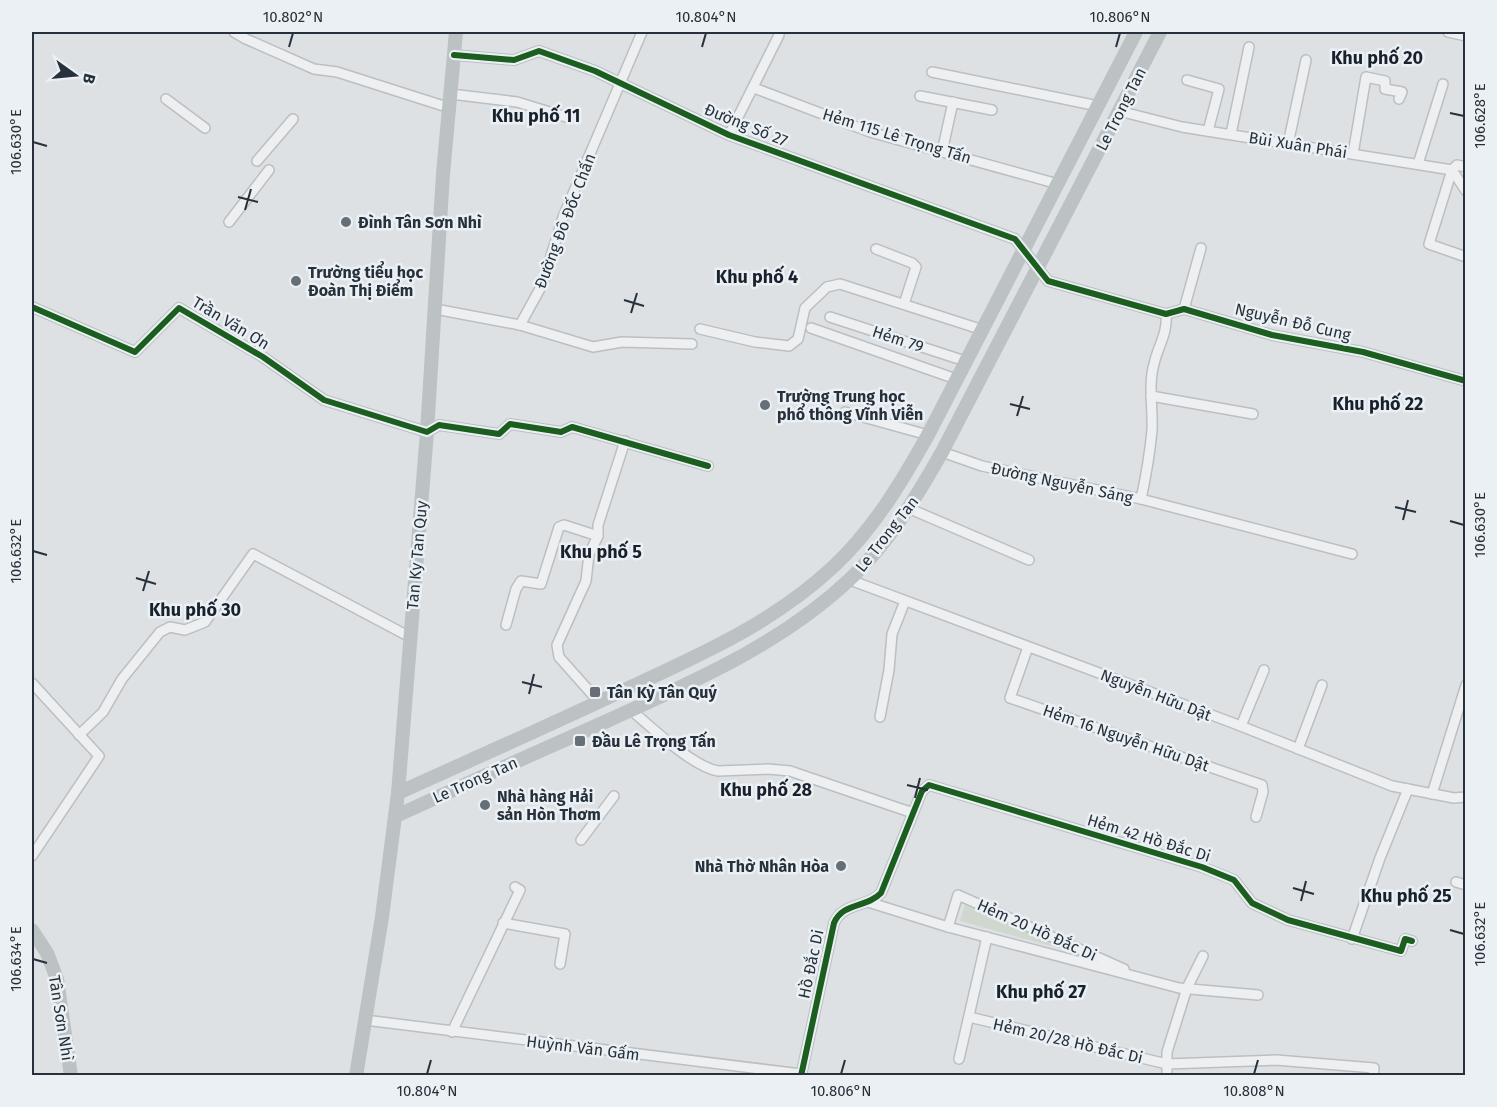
<svg xmlns="http://www.w3.org/2000/svg" width="1497" height="1107" font-family="'Fira Sans',sans-serif">
	<style>
		.green { fill: #d0d7cf }
		.lines { fill: none; stroke-linecap: round; stroke-linejoin: round }
		.street-casing { stroke: #bcbfc2; stroke-width: 12 }
		.street { stroke: #eeeff0; stroke-width: 9 }
		.secondary { stroke: #bcc1c3; stroke-width: 14 }
		.cycleway-casing { stroke: #ebf0f4; stroke-width: 10 }
		.cycleway { stroke: #1b5e20; stroke-width: 6 }
		.ticks { fill: none; stroke: #27313b; stroke-width: 2 }
		.poi-dot { fill: #676f76; stroke: #ebf0f4; stroke-width: 2 }
		.labels { text-anchor: middle; dominant-baseline: central; stroke-width: 5; stroke-linejoin: round; paint-order: stroke }
		.street-label { font-size: 16px; fill: #27313b; stroke: #ebf0f4 }
		.poi-label { font-size: 16px; font-weight: bold; fill: #27313b; stroke: #ebf0f4; text-anchor: start }
		.neighbourhood-label { font-size: 18px; font-weight: bold; fill: #19222c; stroke: #ebf0f4 }
		.neatline { fill: none; stroke: #27313b; stroke-width: 2 }
		.ticks-label { font-size: 15px; text-anchor: middle; fill: #27313b }
	</style>
	<rect width="100%" height="100%" fill="#dee1e4"/>
	<polygon class="green" points="965,905 1080,954 960,921"/>
	<g class="lines">
		<g class="street-casing">
			<g id="street">
				<polyline points="234,32 246,39 314,69 337,72 450,108"/>
				<polyline points="1448,32 1466,36"/>
				<polyline points="454,55 514,60 539,51 595,71 729,135 1015,239 1048,281 1166,314 1184,309 1272,335 1363,352 1466,381"/>
				<polyline points="932,72 1098,106"/>
				<polyline points="1187,80 1219,89 1208,131"/>
				<polyline points="754,88 870,132 1058,184"/>
				<polyline points="451,94 517,102 566,117"/>
				<polyline points="920,96 992,110"/>
				<polyline points="166,99 205,128"/>
				<polyline points="1119,111 1182,127 1452,170 1466,191"/>
				<polyline points="1231,134 1249,47"/>
				<polyline points="729,135 779,35"/>
				<polyline points="1288,144 1306,60"/>
				<polyline points="942,152 953,102"/>
				<polyline points="1353,154 1366,77 1385,81 1385,89 1402,92 1399,99"/>
				<polyline points="257,161 293,119"/>
				<polyline points="1418,164 1443,84"/>
				<polyline points="1466,167 1457,165 1452,170 1429,244 1466,257"/>
				<polyline points="229,222 269,170"/>
				<polyline points="876,249 912,263 916,267 904,304"/>
				<polyline points="32,307 135,352 179,308 263,357 324,400 427,432 439,425 499,434 510,424 561,432 572,427 708,466"/>
				<polyline points="435,309 520,325 593,347 622,342 692,344"/>
				<polyline points="1184,309 1201,248"/>
				<polyline points="830,317 965,361"/>
				<polyline points="520,325 542,285 563,217 642,32"/>
				<polyline points="811,328 956,379"/>
				<polyline points="700,329 755,342 789,346 798,339 805,308 827,287 840,284 983,330"/>
				<polyline points="1151,396 1253,414"/>
				<polyline points="845,412 928,435"/>
				<path d="M 942,452 L 982,466 L 1141,499 C 1146,476 1150,453 1152,430 C 1153,408 1148,385 1154,364 C 1158,346 1168,333 1166,314"/>
				<polyline points="1141,499 1352,554"/>
				<polyline points="908,508 1029,560"/>
				<polyline points="850,580 1233,723 1392,786 1454,798 1466,797"/>
				<polyline points="506,625 516,589 521,581 541,584 559,527 564,525 598,536"/>
				<polyline points="1028,647 1010,698 1262,785 1263,792 1256,817"/>
				<polyline points="32,683 99,756 32,856"/>
				<polyline points="599,702 559,657 557,645 586,581 589,554 598,536 598,525 625,441"/>
				<path d="M 631,710 C 651,727 693,767 718,771 L 768,769 L 790,771 L 913,813"/>
				<polyline points="880,717 889,670 892,634 905,601"/>
				<polyline points="1241,726 1264,670"/>
				<polyline points="79,735 103,712 122,679 160,632 170,627 185,630 205,622 253,554 410,637"/>
				<polyline points="1298,749 1322,685"/>
				<polyline points="1432,794 1466,685"/>
				<polyline points="581,840 614,796"/>
				<polyline points="1456,882 1466,885"/>
				<polyline points="868,902 948,927 1179,988 1258,995"/>
				<polyline points="503,923 565,934 560,964"/>
				<polyline points="948,927 958,895 1124,969"/>
				<polyline points="1352,939 1380,858 1408,789"/>
				<polyline points="969,1017 1167,1064 1276,1060 1374,1068 1373,1076"/>
				<polyline points="365,1020 801,1074"/>
				<polyline points="452,1032 520,890 515,887"/>
				<polyline points="959,1059 987,937"/>
				<path d="M 801,1076 L 834,923 C 843,902 867,908 881,893 L 922,791 L 929,785 L 1202,867 L 1234,880 L 1252,903 L 1288,920 L 1401,951 L 1405,939 L 1412,941"/>
				<polyline points="1167,1076 1167,1052 1187,988 1203,956"/>
			</g>
		</g>
		<use href="#street" class="street"/>
		<g class="secondary">
			<path d="M 398,793 C 473,759 548,726 622,691 C 696,657 772,624 833,567 C 873,530 901,483 928,435 L 1136,32"/>
			<path d="M 396,816 C 466,784 537,752 607,721 C 692,682 780,645 849,580 C 888,544 916,498 942,452 L 1160,32"/>
			<polyline points="32,930 47,953 57,979 71,1076"/>
			<polyline points="356,1076 382,917 398,793 427,432 443,174 456,32"/>
		</g>
		<g class="cycleway-casing">
			<g id="cycleway">
				<polyline points="454,55 514,60 539,51 595,71 729,135 1015,239 1048,281 1166,314 1184,309 1272,335 1363,352 1466,381"/>
				<polyline points="32,307 135,352 179,308 263,357 324,400 427,432 439,425 499,434 510,424 561,432 572,427 708,466"/>
				<path d="M 801,1076 L 834,923 C 843,902 867,908 881,893 L 922,791 L 929,785 L 1202,867 L 1234,880 L 1252,903 L 1288,920 L 1401,951 L 1405,939 L 1412,941"/>
			</g>
		</g>
		<use href="#cycleway" class="cycleway"/>
	</g>
	<path class="ticks" d="M 289,47 L 293,33M 702,47 L 706,33M 1116,47 L 1120,33M 1450,113 L 1464,116M 33,142 L 47,146M 238,197 L 258,202M 245,210 L 251,189M 624,300 L 644,306M 631,313 L 637,293M 1010,404 L 1030,409M 1017,416 L 1023,396M 1395,507 L 1416,512M 1403,520 L 1408,500M 1450,521 L 1464,525M 33,551 L 47,555M 136,578 L 156,584M 143,591 L 149,571M 522,682 L 542,687M 529,694 L 534,674M 907,785 L 928,790M 915,798 L 920,778M 1293,888 L 1314,894M 1301,901 L 1306,881M 1450,930 L 1464,934M 33,959 L 47,963M 427,1074 L 431,1060M 841,1074 L 845,1060M 1254,1074 L 1258,1060"/>
	<g class="poi-dot">
		<circle cx="346" cy="222" r="6"/>
		<circle cx="296" cy="281" r="6"/>
		<circle cx="765" cy="405" r="6"/>
		<rect x="589" y="686" width="12" height="12" rx="3"/>
		<rect x="574" y="735" width="12" height="12" rx="3"/>
		<circle cx="485" cy="805" r="6"/>
		<circle cx="841" cy="866" r="6"/>
	</g>
	<g class="labels">
		<g class="street-label">
			<text transform="translate(1121 109) rotate(-63)">Le Trong Tan</text>
			<text transform="translate(746 125) rotate(22)">Đường Số 27</text>
			<text transform="translate(897 136) rotate(17)">Hẻm 115 Lê Trọng Tấn</text>
			<text transform="translate(1298 145) rotate(9)">Bùi Xuân Phái</text>
			<text transform="translate(565 221) rotate(-69)">Đường Đô Đốc Chấn</text>
			<text transform="translate(1293 322) rotate(13)">Nguyễn Đỗ Cung</text>
			<text transform="translate(231 323) rotate(31)">Trần Văn Ơn</text>
			<text transform="translate(898 339) rotate(18)">Hẻm 79</text>
			<text transform="translate(1062 483) rotate(12)">Đường Nguyễn Sáng</text>
			<text transform="translate(887 534) rotate(-52)">Le Trong Tan</text>
			<text transform="translate(417 555) rotate(-85)">Tan Ky Tan Quy</text>
			<text transform="translate(1156 695) rotate(21)">Nguyễn Hữu Dật</text>
			<text transform="translate(1126 738) rotate(19)">Hẻm 16 Nguyễn Hữu Dật</text>
			<text transform="translate(475 780) rotate(-24)">Le Trong Tan</text>
			<text transform="translate(1149 838) rotate(17)">Hẻm 42 Hồ Đắc Di</text>
			<text transform="translate(1037 930) rotate(24)">Hẻm 20 Hồ Đắc Di</text>
			<text transform="translate(811 964) rotate(-78)">Hồ Đắc Di</text>
			<text transform="translate(61 1018) rotate(81)">Tân Sơn Nhì</text>
			<text transform="translate(1068 1041) rotate(13)">Hẻm 20/28 Hồ Đắc Di</text>
			<text transform="translate(583 1048) rotate(7)">Huỳnh Văn Gấm</text>
		</g>
		<g class="poi-label">
			<text x="358" y="222">Đình Tân Sơn Nhì</text>
			<text x="308" y="272">Trường tiểu học<tspan x="308" dy="18">Đoàn Thị Điểm</tspan></text>
			<text x="777" y="396">Trường Trung học<tspan x="777" dy="18">phổ thông Vĩnh Viễn</tspan></text>
			<text x="607" y="692">Tân Kỳ Tân Quý</text>
			<text x="592" y="741">Đầu Lê Trọng Tấn</text>
			<text x="497" y="796">Nhà hàng Hải<tspan x="497" dy="18">sản Hòn Thơm</tspan></text>
			<text x="829" y="866" text-anchor="end">Nhà Thờ Nhân Hòa</text>
		</g>
		<g class="neighbourhood-label">
			<text x="1377" y="58">Khu phố 20</text>
			<text x="536" y="116">Khu phố 11</text>
			<text x="757" y="277">Khu phố 4</text>
			<text x="1378" y="404">Khu phố 22</text>
			<text x="601" y="552">Khu phố 5</text>
			<text x="195" y="610">Khu phố 30</text>
			<text x="766" y="790">Khu phố 28</text>
			<text x="1406" y="896">Khu phố 25</text>
			<text x="1041" y="992">Khu phố 27</text>
		</g>
	</g>
	<rect width="1497" height="1107" fill="none" stroke="#ebf0f4" stroke-width="66"/>
	<g transform="translate(75 75) rotate(105)" stroke="#ebf0f4" stroke-width="4.5" paint-order="stroke">
	<path d="M0-4.5L10 22L0 15L-10 22Z" fill="#27313b"/>
	<text y="-9" font-size="16" font-weight="bold" text-anchor="middle" fill="#27313b">B</text>
	</g>
	<rect x="33" y="33" width="1431" height="1041" class="neatline"/>
	<g class="ticks-label">
		<text x="293" y="22">10.802°N</text>
		<text x="706" y="22">10.804°N</text>
		<text x="1120" y="22">10.806°N</text>
		<text transform="translate(1480 116) rotate(-90)" y="5">106.628°E</text>
		<text transform="translate(16 142) rotate(-90)" y="5">106.630°E</text>
		<text transform="translate(1480 525) rotate(-90)" y="5">106.630°E</text>
		<text transform="translate(16 551) rotate(-90)" y="5">106.632°E</text>
		<text transform="translate(1480 934) rotate(-90)" y="5">106.632°E</text>
		<text transform="translate(16 959) rotate(-90)" y="5">106.634°E</text>
		<text x="427" y="1096">10.804°N</text>
		<text x="841" y="1096">10.806°N</text>
		<text x="1254" y="1096">10.808°N</text>
	</g>
</svg>
